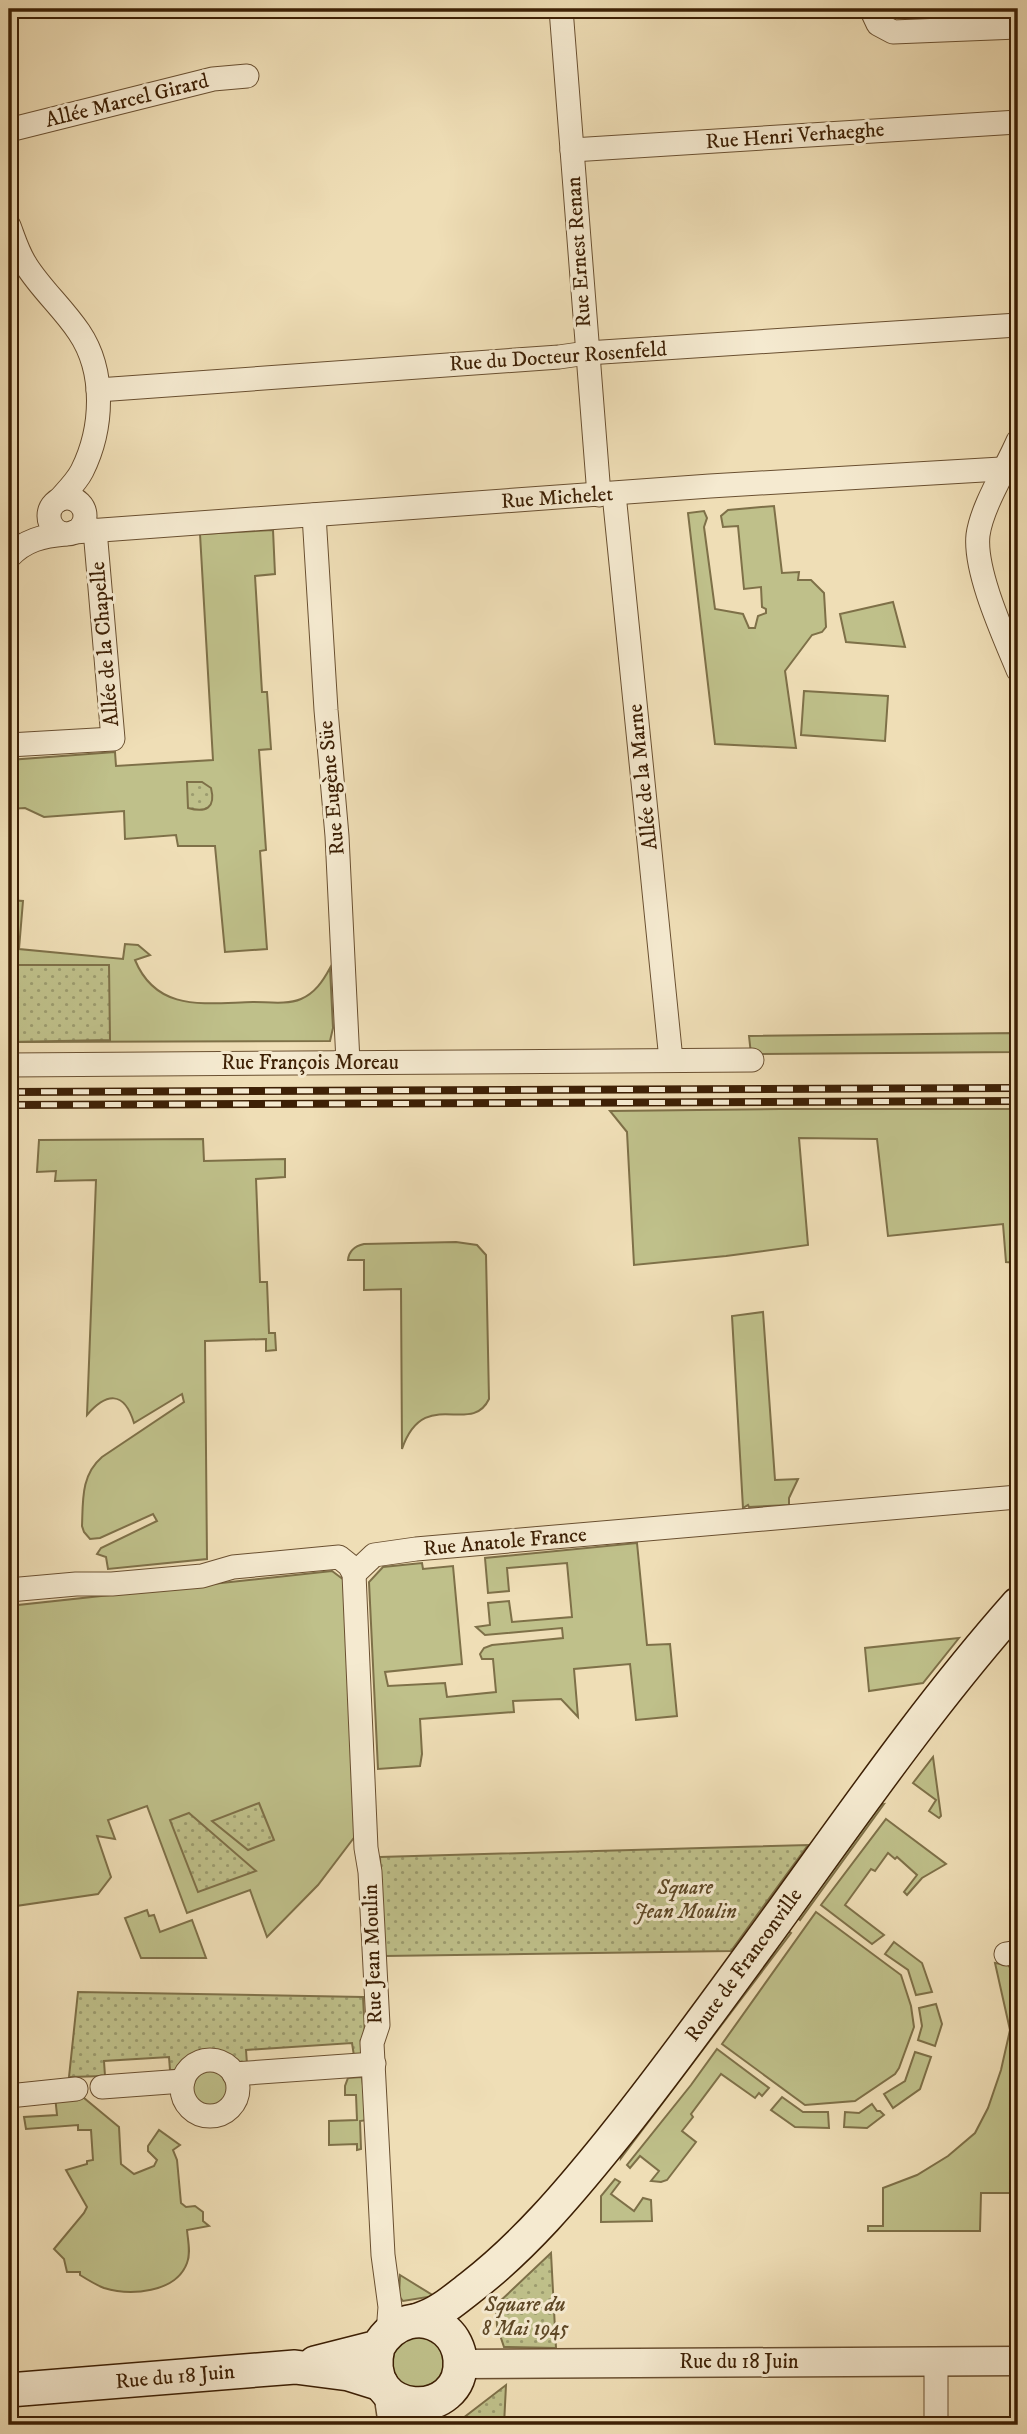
<svg xmlns="http://www.w3.org/2000/svg" width="1027" height="2434" font-family="'IM FELL DW Pica',serif">
	<style>
		.green { fill: #bfc08a; stroke: #7e7048; stroke-width: 2 }
		.park { fill: url(#park-dots); stroke: #7e7048; stroke-width: 2 }
		.lines { fill: none; stroke-linecap: round; stroke-linejoin: round }
		.pedestrian-casing { stroke: #6a5031; stroke-width: 20 }
		.minor-casing { stroke: #6a5031; stroke-width: 25 }
		.tertiary-casing { stroke: #6a5031; stroke-width: 31 }
		.secondary-casing { stroke: #3d2005; stroke-width: 36 }
		.pedestrian { stroke: #f5ead0; stroke-width: 18 }
		.minor { stroke: #f5ead0; stroke-width: 23 }
		.tertiary { stroke: #f5ead0; stroke-width: 28 }
		.secondary { stroke: #f5ead0; stroke-width: 33 }
		.rail-casing { stroke: #3d2005; stroke-width: 8 }
		.rail { stroke: #f5ead0; stroke-width: 5; stroke-dasharray: 16; stroke-linecap: butt }
		.labels { text-anchor: middle; dominant-baseline: central; stroke-width: 6; stroke-linejoin: round; paint-order: stroke }
		.street-label { font-size: 21px; fill: #3d2005; stroke: #f5ead0 }
		.park-label { font-size: 21px; font-style: italic; fill: #5e4826; stroke: #f5ead0 }
	</style>
	<defs>
		<pattern id="park-dots" width="8" height="8" patternUnits="userSpaceOnUse" patternTransform="scale(1.75)"><rect width="8" height="8" fill="#bfc08a"/><path d="M2 2h.1M6 6h.1" fill="none" stroke="#9c9c6f" stroke-width="1.8" stroke-linecap="round"/></pattern>
	</defs>
	<rect width="100%" height="100%" fill="#efdeb6"/>
	<filter id="stains"><feTurbulence type="fractalNoise" baseFrequency=".00286" numOctaves="4"/><feColorMatrix values="0 0 0 0 .2 0 0 0 0 .09 0 0 0 0 .02 0 0 0 .5 -.17"/></filter>
	<radialGradient id="worn" r=".72"><stop offset=".6" stop-color="#630" stop-opacity="0"/><stop offset="1" stop-color="#630" stop-opacity=".3"/></radialGradient>
	<g class="green">
		<polygon points="774,506 782,573 799,572 798,580 811,580 824,593 826,627 822,632 812,635 785,671 796,748 715,744 688,513 704,511 707,518 704,527 715,609 743,614 749,628 755,628 758,616 766,613 766,609 762,607 761,587 744,589 738,526 723,527 721,516 728,510"/>
		<polygon points="273,530 275,574 255,576 262,692 267,692 271,749 259,750 266,850 260,851 267,949 225,952 215,846 178,846 176,835 125,839 124,811 44,817 25,808 9,809 9,760 115,752 116,766 213,760 200,534"/>
		<polygon points="893,602 905,647 846,642 840,614"/>
		<polygon points="804,691 888,696 885,741 801,735"/>
		<path d="M 9,900 L 23,901 L 19,949 L 123,959 L 125,944 L 138,945 L 150,955 L 135,960 C 157,1013 206,1003 253,1002 C 268,1002 287,1005 301,999 C 315,993 323,981 330,968 L 333,1028 L 330,1041 L 9,1042 Z"/>
		<polygon points="1018,1033 1018,1052 751,1054 749,1036"/>
		<polygon points="780,1109 1018,1109 1018,1263 1006,1262 1003,1224 888,1236 877,1139 799,1138 808,1245 726,1256 634,1265 627,1132 610,1111"/>
		<path d="M 203,1139 L 204,1161 L 285,1159 L 285,1177 L 256,1179 L 260,1282 L 267,1282 L 269,1333 L 275,1333 L 276,1350 L 266,1351 L 266,1339 L 205,1341 L 207,1559 L 108,1569 L 106,1557 L 97,1554 L 101,1548 L 157,1521 L 153,1514 L 100,1538 L 90,1539 L 84,1532 L 82,1526 C 83,1500 81,1475 102,1457 L 184,1402 L 182,1394 L 134,1423 C 124,1390 106,1393 87,1415 L 96,1180 L 55,1181 L 56,1171 L 37,1172 L 39,1140 Z"/>
		<path d="M 456,1242 L 477,1245 L 486,1255 L 489,1399 C 471,1437 424,1385 402,1449 L 401,1289 L 364,1290 L 364,1260 L 348,1260 C 349,1250 355,1246 364,1244 Z"/>
		<polygon points="763,1312 775,1480 798,1479 789,1498 789,1505 749,1507 748,1505 743,1508 732,1316"/>
		<polygon points="637,1543 647,1645 670,1644 677,1716 636,1720 630,1664 574,1669 578,1717 561,1699 513,1701 514,1712 420,1719 422,1754 420,1766 378,1769 369,1582 383,1567 422,1563 423,1569 453,1566 462,1664 385,1672 388,1686 445,1683 447,1697 496,1692 493,1659 482,1659 480,1654 484,1648 492,1645 563,1638 562,1628 485,1635 476,1627 490,1625 488,1603 509,1601 512,1622 572,1617 567,1563 507,1568 509,1591 488,1593 485,1558"/>
		<polygon points="332,1571 344,1580 356,1835 318,1885 267,1937 250,1890 187,1913 147,1806 108,1820 115,1839 97,1836 111,1877 98,1894 9,1907 9,1606"/>
		<polygon points="959,1638 923,1683 869,1691 865,1648"/>
		<polygon points="933,1757 941,1816 939,1818 929,1811 936,1800 913,1783"/>
		<polygon points="884,1804 800,1920 795,1916 877,1805"/>
		<polygon points="886,1819 946,1864 922,1878 907,1895 904,1892 917,1875 897,1857 895,1859 888,1853 875,1871 871,1869 845,1905 884,1935 872,1944 821,1905"/>
		<polygon points="147,1910 149,1916 154,1915 160,1932 192,1920 206,1958 141,1958 125,1918"/>
		<polygon points="816,1912 901,1975 911,2006 914,2027 899,2068 895,2074 855,2101 805,2105 722,2044"/>
		<polygon points="785,1929 791,1933 621,2158 622,2148"/>
		<polygon points="894,1942 922,1963 932,1992 916,1995 908,1970 885,1954"/>
		<polygon points="995,1963 1008,1965 1018,1977 1013,2193 981,2193 980,2231 868,2231 868,2226 883,2226 883,2188 917,2175 948,2156 975,2133 988,2108 1001,2070 1010,2030"/>
		<polygon points="936,2004 942,2024 935,2046 918,2040 922,2026 919,2008"/>
		<polygon points="717,2049 769,2088 762,2096 759,2093 755,2098 721,2074 691,2114 693,2117 682,2131 696,2142 667,2180 661,2182 651,2181 659,2171 640,2156 630,2168 627,2165 691,2085"/>
		<polygon points="915,2052 931,2057 920,2089 893,2108 884,2094 905,2081"/>
		<circle cx="210" cy="2087" r="19"/>
		<polygon points="362,2077 367,2120 360,2121 361,2149 357,2150 357,2144 329,2145 329,2121 357,2120 356,2095 345,2095 345,2086 348,2078"/>
		<path d="M 78,2093 L 119,2127 L 121,2164 L 134,2174 L 154,2166 L 157,2160 L 148,2151 L 148,2146 L 159,2130 L 180,2145 L 173,2150 L 177,2160 L 181,2203 L 186,2207 L 195,2206 L 203,2212 L 203,2221 L 209,2226 L 187,2230 C 188,2241 191,2253 187,2263 C 176,2293 130,2296 104,2288 C 96,2285 88,2280 80,2275 L 80,2272 L 67,2272 L 64,2259 L 54,2249 L 84,2213 L 87,2207 L 66,2170 L 87,2164 L 87,2161 L 93,2160 L 91,2130 L 78,2130 L 78,2125 L 26,2129 L 24,2117 L 57,2115 L 55,2096 Z"/>
		<polygon points="782,2097 803,2112 828,2112 829,2128 795,2127 771,2110"/>
		<polygon points="872,2104 877,2111 880,2111 884,2115 867,2128 844,2127 845,2112 859,2113"/>
		<polygon points="615,2179 620,2182 611,2194 634,2211 643,2198 651,2200 652,2221 601,2222 601,2196"/>
		<polygon points="400,2275 434,2296 403,2301 399,2296"/>
		<polygon points="422,2334 428,2335 445,2352 442,2379 413,2392 391,2375 395,2345"/>
	</g>
	<g class="park">
		<path d="M 187,782 L 202,782 L 211,788 C 216,808 206,813 188,808 Z"/>
		<polygon points="9,965 109,965 110,1040 9,1042"/>
		<polygon points="259,1803 274,1840 248,1850 212,1821"/>
		<polygon points="189,1813 256,1871 198,1892 170,1820"/>
		<polygon points="808,1845 731,1951 384,1956 380,1857"/>
		<path d="M 78,1992 L 363,1997 L 366,2055 L 354,2056 L 352,2043 L 246,2050 L 247,2064 L 234,2065 C 217,2051 195,2050 182,2070 L 170,2070 L 169,2057 L 104,2061 L 105,2076 L 69,2077 Z"/>
		<polygon points="551,2253 556,2348 504,2347 497,2326 496,2305"/>
		<polygon points="506,2385 504,2425 454,2425"/>
	</g>
	<g class="lines">
		<g class="pedestrian-casing">
			<polyline id="pedestrian" points="9,538 11,538"/>
		</g>
		<g class="minor-casing">
			<g id="minor">
				<polyline points="561,9 599,495"/>
				<polyline points="871,9 878,24 893,32 1018,27"/>
				<polyline points="9,130 213,79 247,76"/>
				<polyline points="572,150 1018,122"/>
				<path d="M 9,226 C 14,239 18,253 26,265 C 41,289 63,308 79,332 C 106,372 103,429 82,471 C 77,481 67,491 59,500"/>
				<polyline points="98,390 559,357 587,353 1018,325"/>
				<path d="M 1018,441 C 1006,469 982,506 978,535 C 974,571 1004,636 1018,670"/>
				<polyline points="614,494 671,1060"/>
				<circle cx="67" cy="516" r="18"/>
				<polyline points="314,515 326,710 337,836 348,1062"/>
				<polyline points="74,532 710,486 1018,468"/>
				<path d="M 9,557 C 25,540 43,536 65,534"/>
				<polyline points="9,745 113,739 95,530"/>
				<polyline points="9,1065 752,1060"/>
				<polyline points="354,1574 374,1555 416,1549 1018,1497"/>
				<polyline points="9,1590 76,1584 112,1584 202,1576 233,1567 339,1557 349,1565 354,1574 366,1848 370,1872 378,2025 372,2043 383,2255 390,2307 388,2333"/>
				<polyline points="1006,1954 1018,1952"/>
				<circle cx="210" cy="2088" r="28"/>
				<polyline points="234,2074 374,2064"/>
				<polyline points="102,2087 183,2081"/>
				<polyline points="9,2096 76,2089"/>
				<polyline points="936,2425 936,2361"/>
			</g>
		</g>
		<g class="tertiary-casing">
			<g id="tertiary">
				<polyline points="460,2364 1018,2361"/>
				<polyline points="388,2392 393,2425"/>
			</g>
		</g>
		<g class="secondary-casing">
			<g id="secondary">
				<path d="M 418,2320 C 439,2314 454,2300 471,2287 C 524,2246 568,2194 610,2142 C 662,2078 710,2011 759,1944 C 843,1829 924,1710 1018,1604"/>
				<path d="M 315,2363 L 378,2347 C 392,2322 422,2311 446,2331 C 454,2338 459,2349 460,2359 C 465,2422 360,2419 378,2347"/>
				<polyline points="9,2390 295,2367 349,2374 381,2384"/>
			</g>
		</g>
		<use href="#pedestrian" class="pedestrian"/>
		<use href="#minor" class="minor"/>
		<use href="#tertiary" class="tertiary"/>
		<use href="#secondary" class="secondary"/>
		<g class="rail-casing">
			<g id="rail">
				<polyline points="9,1092 1018,1088"/>
				<polyline points="9,1105 1018,1101"/>
			</g>
		</g>
		<use href="#rail" class="rail"/>
	</g>
	<g class="labels">
		<g class="street-label">
			<text transform="translate(127 101) rotate(-14)">Allée Marcel Girard</text>
			<text transform="translate(795 136) rotate(-4)">Rue Henri Verhaeghe</text>
			<text transform="translate(579 252) rotate(-94)">Rue Ernest Renan</text>
			<text transform="translate(558 357) rotate(-4)">Rue du Docteur Rosenfeld</text>
			<text transform="translate(557 498) rotate(-4)">Rue Michelet</text>
			<text transform="translate(105 644) rotate(-95)">Allée de la Chapelle</text>
			<text transform="translate(643 777) rotate(-96)">Allée de la Marne</text>
			<text transform="translate(332 788) rotate(-95)">Rue Eugène Süe</text>
			<text x="310" y="1063">Rue François Moreau</text>
			<text transform="translate(505 1542) rotate(-5)">Rue Anatole France</text>
			<text transform="translate(373 1954) rotate(-92)">Rue Jean Moulin</text>
			<text transform="translate(744 1965) rotate(-54)">Route de Franconville</text>
			<text x="739" y="2362">Rue du 18 Juin</text>
			<text transform="translate(175 2377) rotate(-5)">Rue du 18 Juin</text>
		</g>
		<g class="park-label">
			<text x="685" y="1888">Square<tspan x="685" dy="24">Jean Moulin</tspan></text>
			<text x="525" y="2305">Square du<tspan x="525" dy="24">8 Mai 1945</tspan></text>
		</g>
	</g>
	<rect width="1027" height="2434" fill="none" stroke="#efdeb6" stroke-width="35"/>
	<rect x="10" y="10" width="1006" height="2413" fill="none" stroke="#3d2005" stroke-width="3.5"/>
	<rect x="18" y="18" width="992" height="2399" fill="none" stroke="#3d2005" stroke-width="2"/>
	<rect width="100%" height="100%" filter="url(#stains)"/>
	<rect width="100%" height="100%" fill="url(#worn)"/>
</svg>
